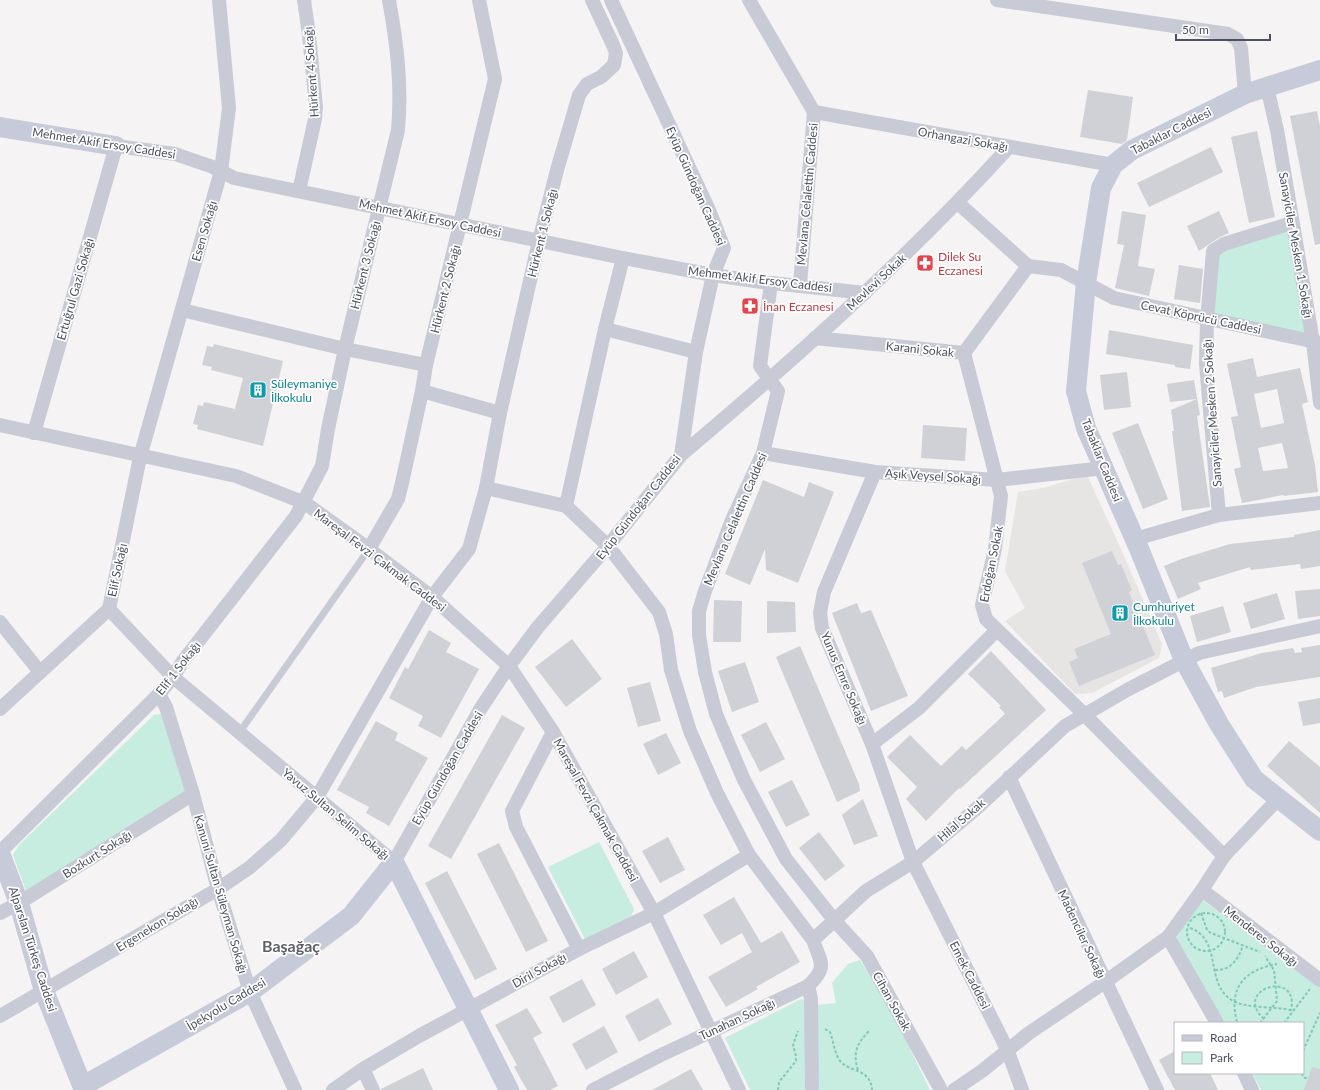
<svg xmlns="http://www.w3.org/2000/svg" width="1320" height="1090" font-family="Lato,sans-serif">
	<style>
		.education { fill: #e6e5e4 }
		.green { fill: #c6ede0 }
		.building { fill: #d0d1d6; fill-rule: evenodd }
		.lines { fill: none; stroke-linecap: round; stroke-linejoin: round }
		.path { stroke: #80c9b9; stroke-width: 2; stroke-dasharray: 3 2; stroke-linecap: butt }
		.lane { stroke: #c8cbd6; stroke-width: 7 }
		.street { stroke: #c8cbd6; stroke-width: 14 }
		.secondary { stroke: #c7cbd9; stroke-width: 20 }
		.labels { text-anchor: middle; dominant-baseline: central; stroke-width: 3.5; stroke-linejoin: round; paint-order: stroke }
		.street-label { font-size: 12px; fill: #4c515f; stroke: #fff }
		.health-label { font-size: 12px; fill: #be3a42; stroke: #fff; text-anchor: start }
		.culture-label { font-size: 12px; fill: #0d838f; stroke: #fff; text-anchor: start }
		.district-label { font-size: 16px; font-weight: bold; fill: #5f6167; stroke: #fff }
	</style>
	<rect width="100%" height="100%" fill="#f5f3f3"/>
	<polygon class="education" points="1087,475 1121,549 1162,644 1159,658 1092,693 1075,694 1005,621 1025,608 1005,571 1018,492 1043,488"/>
	<g class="green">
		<polygon points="1289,231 1307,335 1213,316 1219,253 1262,236"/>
		<polygon points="160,714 166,716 188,786 182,796 26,891 13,855 19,845 154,715"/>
		<polygon points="599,842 634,909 631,917 586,941 548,867"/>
		<polygon points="1200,898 1320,987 1320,1090 1261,1090 1252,1073 1303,1073 1303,1023 1224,1023 1178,943 1177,938"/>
		<polygon points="860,960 890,1008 930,1090 750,1090 725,1038 801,999 817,1005 836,1003 832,983 848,964"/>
	</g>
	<g class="building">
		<polygon points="1088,90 1133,97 1127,140 1122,144 1080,137"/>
		<polygon points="1317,111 1320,126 1320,244 1315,245 1290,116"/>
		<polygon points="1257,131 1275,217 1249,223 1231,137"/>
		<polygon points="1211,147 1223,172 1149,207 1137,183"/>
		<polygon points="1122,211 1146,215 1138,266 1155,269 1149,296 1115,288 1124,245 1117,244"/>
		<polygon points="1219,211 1229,233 1220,237 1199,251 1187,226"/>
		<polygon points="1179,265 1203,269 1200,303 1174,299"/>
		<polygon points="1109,330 1193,345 1190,369 1175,367 1175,365 1106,354"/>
		<polygon points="214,344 283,361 263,446 197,429 198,425 193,424 198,405 203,406 204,402 235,409 243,378 211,370 212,367 202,365 207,346 213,347"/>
		<path d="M 1253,358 L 1257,377 L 1300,368 L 1308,402 L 1302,404 L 1315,465 L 1318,492 L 1284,496 L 1283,495 L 1242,503 L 1234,469 L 1241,467 L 1231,417 L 1238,416 L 1227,364 ZM 1277,389 L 1284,423 L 1261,428 L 1254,394 ZM 1282,443 L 1288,468 L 1263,471 L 1258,448 Z"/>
		<polygon points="1127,372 1131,407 1104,410 1100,375"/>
		<polygon points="1194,380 1200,415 1197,416 1210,507 1182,511 1172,431 1174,431 1171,410 1197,399 1170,402 1167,384"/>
		<polygon points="1138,423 1168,499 1143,509 1112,433"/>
		<polygon points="923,425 967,428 965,461 921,458"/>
		<polygon points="763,480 804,497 809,482 834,492 798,583 766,570 765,549 750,585 725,574"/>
		<polygon points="1320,530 1320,566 1301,569 1300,564 1251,570 1250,567 1198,583 1201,589 1178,599 1164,566 1184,558 1230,544 1294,537 1294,535"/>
		<polygon points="1112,551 1118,565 1121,564 1132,590 1129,592 1155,655 1079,686 1069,662 1078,658 1074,649 1111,634 1082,563"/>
		<polygon points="1320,589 1320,616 1298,619 1295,591"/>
		<polygon points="1277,593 1285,619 1251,629 1243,603"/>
		<polygon points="714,600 742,601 741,642 713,642"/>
		<polygon points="767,601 795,602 796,632 767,633"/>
		<polygon points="857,603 861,613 871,610 908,696 871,711 832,613"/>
		<polygon points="1223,606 1231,632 1197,642 1190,616"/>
		<polygon points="429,630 451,643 446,652 479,669 441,738 418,726 423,716 389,698 405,667 408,669"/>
		<polygon points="572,639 602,679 566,707 535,667"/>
		<polygon points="1320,645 1320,677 1256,687 1224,698 1222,691 1218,692 1211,668 1262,653 1293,648 1295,653 1302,652 1301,648"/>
		<polygon points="800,646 859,784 860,791 837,802 776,657"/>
		<polygon points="991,651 1046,710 960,789 959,788 926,821 906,799 917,787 887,757 910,735 941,766 962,746 966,750 1005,714 999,707 1001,706 968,674"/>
		<polygon points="745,662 759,702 732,712 718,671"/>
		<polygon points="650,682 661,721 638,727 627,688"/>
		<polygon points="1320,698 1320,723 1303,726 1298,702"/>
		<polygon points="502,715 525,728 451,859 428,846"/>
		<polygon points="376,721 398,733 395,740 428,758 389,826 366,813 369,807 337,790"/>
		<polygon points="766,722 785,759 760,772 741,735"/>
		<polygon points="666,733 681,763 658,775 643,744"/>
		<polygon points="1289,741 1320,767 1320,813 1267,766"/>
		<polygon points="792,780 810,815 786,827 768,792"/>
		<polygon points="863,799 878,836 854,845 842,815"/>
		<polygon points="819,832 845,866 825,881 799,848"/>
		<polygon points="668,837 685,870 660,883 642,851"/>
		<polygon points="499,843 548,941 526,952 477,854"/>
		<polygon points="447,871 497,969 475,980 425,883"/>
		<polygon points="734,897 761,943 782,931 800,962 756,987 758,989 726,1007 708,977 752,952 742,933 721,945 703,915"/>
		<polygon points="634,951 648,977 616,995 602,969"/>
		<polygon points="582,979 596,1005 563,1023 549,997"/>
		<polygon points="658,998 672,1024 639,1042 625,1016"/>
		<polygon points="527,1008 542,1033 533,1038 558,1086 550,1090 527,1090 514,1067 517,1065 495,1025"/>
		<polygon points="604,1026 618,1052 586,1070 572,1044"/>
		<polygon points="1175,1051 1175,1073 1210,1073 1218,1090 1175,1090 1159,1060"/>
		<polygon points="1312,1067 1320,1069 1320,1090 1304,1090"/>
		<polygon points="423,1068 433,1090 381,1090 381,1089"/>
		<polygon points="691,1069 703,1090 652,1090"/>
	</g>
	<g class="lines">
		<g class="path">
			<circle cx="1206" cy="932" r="19"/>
			<polyline points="1201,913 1207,930 1211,933 1260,952"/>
			<path d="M 1190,928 C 1222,939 1205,981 1230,999 C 1245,1010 1275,1005 1293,1011"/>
			<path d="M 1215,970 C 1231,971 1239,958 1243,945"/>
			<path d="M 1264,1019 C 1231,989 1300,968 1291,1010"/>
			<path d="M 1237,1022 C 1228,988 1244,970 1277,964"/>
			<polyline points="1260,1023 1277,1001 1274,970 1265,956"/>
			<polyline points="1284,1023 1310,989"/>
			<path d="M 825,1029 L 830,1032 C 834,1042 834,1054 841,1062 C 850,1072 871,1069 872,1090"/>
			<polyline points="1303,1051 1320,1013"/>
			<path d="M 858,1070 C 852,1052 858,1042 870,1030"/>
			<polyline points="1302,1073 1303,1077 1308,1079"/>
			<polyline points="778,1090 779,1082 796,1061 796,1056 793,1045 798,1031"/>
		</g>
		<polyline class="lane" points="239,733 369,549"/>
		<g class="street">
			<polyline points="749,0 814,112 800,285"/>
			<polyline points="997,0 1228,34 1237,39 1241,48 1245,94"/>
			<polyline points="1267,87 1277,130 1313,342 1320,403"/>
			<polyline points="814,112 1113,165"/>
			<polyline points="299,191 315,119 316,107 309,35 304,0"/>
			<polyline points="958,203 1028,266 1061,270 1114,298 1320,343"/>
			<polyline points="771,283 760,366 778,391 763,453 732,520 705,591 699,611 699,635 705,672 716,714 744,780 786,859 834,920 867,956 941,1090"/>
			<polyline points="182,310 345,349 426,365"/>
			<polyline points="605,329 623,258"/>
			<polyline points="815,338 964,353"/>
			<polyline points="964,353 1001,496 995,549 982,605 986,619 1084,714 1224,856"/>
			<polyline points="964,353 1028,266"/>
			<polyline points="422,391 500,413"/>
			<polyline points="0,425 236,476 305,503 369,549 432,597 509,666 553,732 654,913 739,1090"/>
			<polyline points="34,433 116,146 175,154 213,167 234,178 623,258 713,275 762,282 865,293"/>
			<polyline points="763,453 875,472 997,480 1104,468"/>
			<path d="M 681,455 C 796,358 908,258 1009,147"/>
			<polyline points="875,472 824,592 820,613 822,628 872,744 913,862 1007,1049 1022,1090"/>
			<polyline points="486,488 566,506 608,546 659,612 666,634 671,670 690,731 717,793 749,855 813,940"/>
			<polyline points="566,506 605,329 696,352"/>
			<polyline points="1219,515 1206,364 1207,320 1213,251 1224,244 1292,223"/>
			<polyline points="1135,539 1219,515 1320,503"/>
			<polyline points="369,549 398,499 402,483 422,391 426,365 495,79 479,0"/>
			<polyline points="109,609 173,677 394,862 481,708 509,666 538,627 608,546 681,455 696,352 713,275 724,248 709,210 611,0"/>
			<polyline points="0,622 40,672"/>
			<polyline points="159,694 166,707 193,794 218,889 250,992 295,1090"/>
			<polyline points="0,709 109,609 140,457 221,171 229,108 219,0"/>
			<polyline points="553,732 512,811 516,827 579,949"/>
			<polyline points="872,744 919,708 996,631"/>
			<polyline points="1009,777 1157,1090"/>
			<path d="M 0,852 L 159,694 L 173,677 L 183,661 L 296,516 L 322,466 L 328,429 L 345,349 L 398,130 C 402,85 397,44 389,0"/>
			<polyline points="1202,890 1320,980"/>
			<polyline points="0,913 19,903 193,794"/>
			<polyline points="1168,937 1217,1023"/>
			<polyline points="808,986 811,999 812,1090"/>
			<polyline points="0,1016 218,889 249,868 281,840 317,797 432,597 469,549 486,488 500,413 539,241 557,170 579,95 587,84 601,77 614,65 616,53 613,45 592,0"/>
			<polyline points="363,1069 373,1090"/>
			<polyline points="1244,1073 1252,1090"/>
			<polyline points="333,1090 363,1069 419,1036 579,949 654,913 749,855"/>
			<path d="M 593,1090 L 659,1056 L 808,986 C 828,967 821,963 813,940 L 866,891 L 913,862 L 976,809 L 1065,726 L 1127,690 L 1199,653 L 1320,626"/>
			<polyline points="954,1090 982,1071 1029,1033 1105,982 1168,937 1202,890 1224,856 1279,798"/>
		</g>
		<g class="secondary">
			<polyline points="1320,70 1245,94 1132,150 1113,165 1101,188 1086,283 1076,391 1086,428 1140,551 1184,660 1219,724 1254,779 1320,831"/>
			<polyline points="0,127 116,146"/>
			<polyline points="0,853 19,903 44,991 84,1090"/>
			<polyline points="83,1086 250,992 351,916 394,862 509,1090"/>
		</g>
	</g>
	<defs>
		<g id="pharmacy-square" transform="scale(0.9)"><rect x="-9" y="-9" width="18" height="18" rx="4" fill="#e0444e" stroke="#fff"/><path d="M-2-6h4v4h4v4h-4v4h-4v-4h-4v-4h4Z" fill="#fff"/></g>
		<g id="building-square" transform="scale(0.9)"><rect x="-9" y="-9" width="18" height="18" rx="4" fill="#0f9aa8" stroke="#fff"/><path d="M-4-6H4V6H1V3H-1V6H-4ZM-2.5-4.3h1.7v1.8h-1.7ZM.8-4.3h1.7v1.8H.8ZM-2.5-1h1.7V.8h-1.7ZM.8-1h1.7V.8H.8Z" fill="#fff"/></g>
	</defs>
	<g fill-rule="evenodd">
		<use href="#pharmacy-square" x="925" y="263"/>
		<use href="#pharmacy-square" x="750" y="306"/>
		<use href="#building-square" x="258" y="390"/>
		<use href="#building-square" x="1120" y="613"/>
	</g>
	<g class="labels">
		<g class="street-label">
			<text transform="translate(311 72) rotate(-94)">Hürkent 4 Sokağı</text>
			<text transform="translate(1171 131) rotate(-27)">Tabaklar Caddesi</text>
			<text transform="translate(963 139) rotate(10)">Orhangazi Sokağı</text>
			<text transform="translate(104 143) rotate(9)">Mehmet Akif Ersoy Caddesi</text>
			<text transform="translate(696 186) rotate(66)">Eyüp Gündoğan Caddesi</text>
			<text transform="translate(807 194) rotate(-85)">Mevlana Celalettin Caddesi</text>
			<text transform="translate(430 218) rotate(12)">Mehmet Akif Ersoy Caddesi</text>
			<text transform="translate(204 231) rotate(-74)">Esen Sokağı</text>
			<text transform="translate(542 233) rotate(-76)">Hürkent 1 Sokağı</text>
			<text transform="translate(1296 245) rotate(80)">Sanayiciler Mesken 1 Sokağı</text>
			<text transform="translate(365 265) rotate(-76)">Hürkent 3 Sokağı</text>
			<text transform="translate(760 279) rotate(7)">Mehmet Akif Ersoy Caddesi</text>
			<text transform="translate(876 282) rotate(-43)">Mevlevi Sokak</text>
			<text transform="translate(75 289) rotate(-74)">Ertuğrul Gazi Sokağı</text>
			<text transform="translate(445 289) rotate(-76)">Hürkent 2 Sokağı</text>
			<text transform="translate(1201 317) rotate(12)">Cevat Köprücü Caddesi</text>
			<text transform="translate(920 349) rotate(6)">Karani Sokak</text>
			<text transform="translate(1212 413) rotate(-94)">Sanayiciler Mesken 2 Sokağı</text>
			<text transform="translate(1102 460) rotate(68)">Tabaklar Caddesi</text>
			<text transform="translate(933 476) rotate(4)">Aşık Veysel Sokağı</text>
			<text transform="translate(638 507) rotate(-52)">Eyüp Gündoğan Caddesi</text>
			<text transform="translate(735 519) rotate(-67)">Mevlana Celalettin Caddesi</text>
			<text transform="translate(380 560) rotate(37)">Mareşal Fevzi Çakmak Caddesi</text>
			<text transform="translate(991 564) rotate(-79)">Erdoğan Sokak</text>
			<text transform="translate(117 570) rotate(-78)">Elif Sokağı</text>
			<text transform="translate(178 668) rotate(-52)">Elif 1 Sokağı</text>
			<text transform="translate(844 678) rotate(67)">Yunus Emre Sokağı</text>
			<text transform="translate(447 768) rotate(-60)">Eyüp Gündoğan Caddesi</text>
			<text transform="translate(596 810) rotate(61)">Mareşal Fevzi Çakmak Caddesi</text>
			<text transform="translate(336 814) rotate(40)">Yavuz Sultan Selim Sokağı</text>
			<text transform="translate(961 820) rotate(-41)">Hilal Sokak</text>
			<text transform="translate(97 854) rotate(-32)">Bozkurt Sokağı</text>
			<text transform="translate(221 894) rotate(74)">Kanuni Sultan Süleyman Sokağı</text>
			<text transform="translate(157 924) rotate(-31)">Ergenekon Sokağı</text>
			<text transform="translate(1082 934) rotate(65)">Madenciler Sokağı</text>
			<text transform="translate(1261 936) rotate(38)">Menderes Sokağı</text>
			<text transform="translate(33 949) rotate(72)">Alparslan Türkeş Caddesi</text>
			<text transform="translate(539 970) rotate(-29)">Diril Sokağı</text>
			<text transform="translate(970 975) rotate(63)">Emek Caddesi</text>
			<text transform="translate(892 1001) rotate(61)">Cihan Sokak</text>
			<text transform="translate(226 1004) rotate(-31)">İpekyolu Caddesi</text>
			<text transform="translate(737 1019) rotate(-25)">Tunahan Sokağı</text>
		</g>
		<g class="health-label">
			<text x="938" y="256">Dilek Su<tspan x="938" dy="14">Eczanesi</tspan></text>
			<text x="763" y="306">İnan Eczanesi</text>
		</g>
		<g class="culture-label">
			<text x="271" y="383">Süleymaniye<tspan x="271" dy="14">İlkokulu</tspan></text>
			<text x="1133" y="606">Cumhuriyet<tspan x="1133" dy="14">İlkokulu</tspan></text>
		</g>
		<g class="district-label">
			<text x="291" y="945">Başağaç</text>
		</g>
	</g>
	<rect x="1174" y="1022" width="130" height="52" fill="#ffffff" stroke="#b7b9bf"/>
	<rect x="1182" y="1035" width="20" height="6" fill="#c7cbd9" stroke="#b7b9bf"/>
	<text x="1210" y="1042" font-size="12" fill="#4c515f">Road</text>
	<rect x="1182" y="1052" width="20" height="12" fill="#c6ede0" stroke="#b7b9bf"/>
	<text x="1210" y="1062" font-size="12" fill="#4c515f">Park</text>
	<path d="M1176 34v6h94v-6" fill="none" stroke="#4c515f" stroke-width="2"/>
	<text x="1182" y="34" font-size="12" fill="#4c515f" stroke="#ffffff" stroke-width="3" paint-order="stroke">50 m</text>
</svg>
